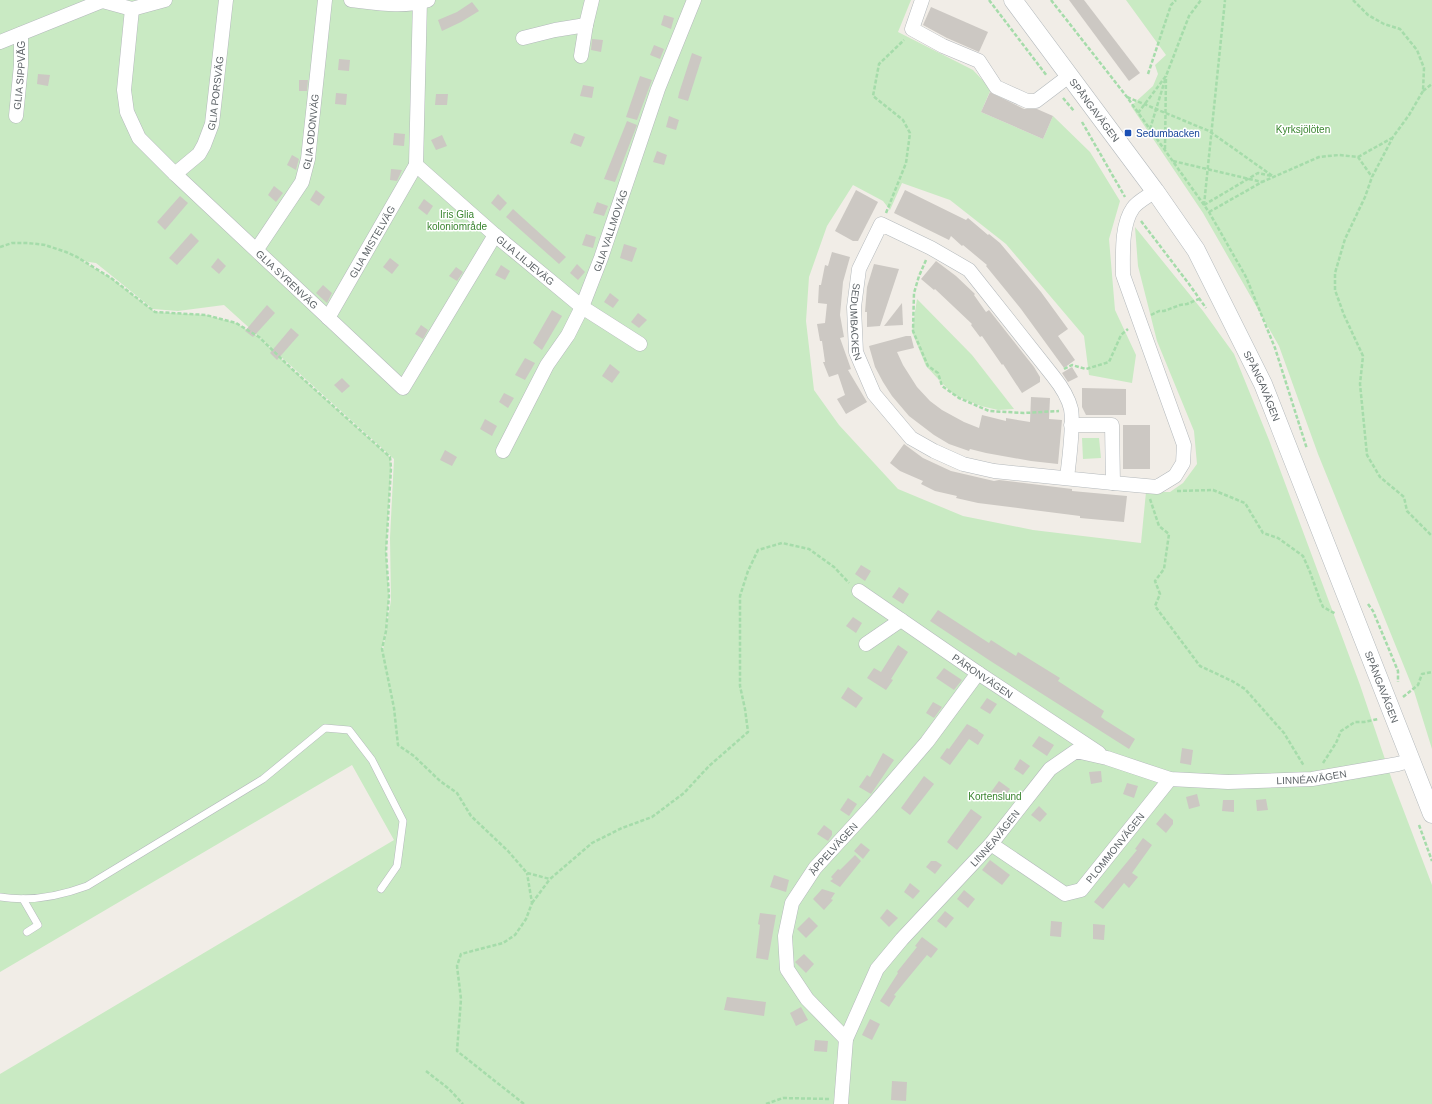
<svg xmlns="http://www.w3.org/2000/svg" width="1432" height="1104" font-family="Arial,sans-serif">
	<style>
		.green { fill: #c9eac3; fill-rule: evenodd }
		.building { fill: #ccc8c3 }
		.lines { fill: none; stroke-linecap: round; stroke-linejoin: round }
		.service-casing { stroke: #b4b9bc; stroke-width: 8 }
		.minor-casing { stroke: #b4b9bc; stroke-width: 15 }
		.tertiary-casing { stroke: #b4b9bc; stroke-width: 19 }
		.path { stroke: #a5dcaa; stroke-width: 2.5; stroke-dasharray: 4 2; stroke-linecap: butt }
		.service { stroke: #fff; stroke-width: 7 }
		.minor { stroke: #fff; stroke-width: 14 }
		.tertiary { stroke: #fff; stroke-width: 18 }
		.transit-dot { fill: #1a4fb4; stroke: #fff; stroke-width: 1.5 }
		.labels { text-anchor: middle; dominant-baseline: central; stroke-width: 3; stroke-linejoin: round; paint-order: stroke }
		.street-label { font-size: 10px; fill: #5e6468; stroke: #fff }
		.park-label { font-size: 10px; fill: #3a8530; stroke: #fff }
		.transit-label { font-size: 10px; fill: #164399; stroke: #fff; text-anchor: start }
	</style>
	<rect width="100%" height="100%" fill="#f1ede7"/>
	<g class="green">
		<path d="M 0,0 L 911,0 L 898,32 L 973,70 L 991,89 L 981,112 L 1043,139 L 1053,116 L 1090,152 L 1120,201 L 1109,239 L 1115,310 L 1136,355 L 1132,383 L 1089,375 L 1084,336 L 1006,244 L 950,200 L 902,183 L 890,210 L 883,201 L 853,185 L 827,226 L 809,277 L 806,321 L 814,390 L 839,425 L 898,489 L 963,516 L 1033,530 L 1141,543 L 1146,492 L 1170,492 L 1183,483 L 1197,464 L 1194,431 L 1157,341 L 1138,266 L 1135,227 L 1203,311 L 1234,354 L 1269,440 L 1360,685 L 1392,780 L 1432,885 L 1432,1104 L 0,1104 L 0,1074 L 394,840 L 352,765 L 0,972 ZM 82,261 L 96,263 L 153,309 L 178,311 L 224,305 L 394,459 L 390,538 L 391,600 L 383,651 L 382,649 L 386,631 L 389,596 L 386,551 L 391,468 L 390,457 L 292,369 L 259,337 L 236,323 L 206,315 L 155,312 L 111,278 Z"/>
		<polygon points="1126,0 1432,0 1432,749 1414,691 1318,454 1279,346 1203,213 1131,106 1153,86 1158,74 1155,65 1166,55"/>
		<polygon points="917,299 972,355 1014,409 998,410 981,406 954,395 940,381 926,366 912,332"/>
		<polygon points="1082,438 1099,438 1101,458 1083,459"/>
	</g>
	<g class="building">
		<polygon points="1069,0 1084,0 1140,73 1129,81"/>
		<polygon points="472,2 479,11 461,22 442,31 438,20 457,12"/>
		<polygon points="931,7 988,32 979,52 947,38 923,25"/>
		<polygon points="664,15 674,18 671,29 661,25"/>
		<polygon points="592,39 603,40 601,52 591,50"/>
		<polygon points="654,45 664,49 660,59 650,55"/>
		<polygon points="692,53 702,57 688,101 678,98 679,93"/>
		<polygon points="339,59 350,60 349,71 338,70"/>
		<polygon points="38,74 50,75 48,86 37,84"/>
		<polygon points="640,76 652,80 637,120 626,117"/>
		<polygon points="299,80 308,80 307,91 299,91"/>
		<polygon points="583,85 594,87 592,98 580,96"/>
		<polygon points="990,92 1024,109 1037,109 1053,116 1043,139 981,112"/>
		<polygon points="336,93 347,94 346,105 335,104"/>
		<polygon points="436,94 448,94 447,105 435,105"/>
		<polygon points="669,116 679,120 676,130 666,127"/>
		<polygon points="627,121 637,125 615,182 604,179"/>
		<polygon points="394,133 405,134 404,146 393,145"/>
		<polygon points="574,133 585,137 581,147 570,143"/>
		<polygon points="442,135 447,146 436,150 431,140"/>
		<polygon points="657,151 667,155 664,165 653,162"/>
		<polygon points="292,155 299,159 296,170 287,165"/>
		<polygon points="391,169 402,170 397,181 390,180"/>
		<polygon points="274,186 283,193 276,202 268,195"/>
		<polygon points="316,190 325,197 319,206 310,200"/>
		<polygon points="856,190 878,202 858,241 853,241 835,231"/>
		<polygon points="905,190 966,220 968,218 988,235 989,234 1000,243 1041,292 1068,329 1058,336 1075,360 1064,368 1021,309 986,266 987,265 963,245 962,246 951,236 949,240 894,213"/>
		<polygon points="498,194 507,203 500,211 491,203"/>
		<polygon points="180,196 188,203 165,230 157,222"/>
		<polygon points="424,199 433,206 427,215 418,208"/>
		<polygon points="597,202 608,206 604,216 593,213"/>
		<polygon points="513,209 566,257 559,264 506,217"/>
		<polygon points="191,233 199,241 177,265 169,258"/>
		<polygon points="586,234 596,237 593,248 582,245"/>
		<polygon points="624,244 637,248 632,262 620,258"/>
		<polygon points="832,252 850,257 843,282 840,315 844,337 840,338 851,369 848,370 867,402 846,414 837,399 845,395 838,374 829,377 823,362 825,362 822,341 820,341 817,324 825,323 827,304 818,303 819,285 821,285 825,265 828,266"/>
		<polygon points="218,258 226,266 219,274 211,267"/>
		<polygon points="390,258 399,265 392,274 383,267"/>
		<polygon points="936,261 956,276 975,294 974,295 986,312 989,310 1034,367 1040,377 1040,382 1022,393 1003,364 1002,365 982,336 980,337 971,325 972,324 935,289 934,290 921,279"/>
		<polygon points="577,264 585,272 578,280 570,273"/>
		<polygon points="874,264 899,269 880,326 867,327 867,312 865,312 867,287"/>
		<polygon points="501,265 510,271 505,280 495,275"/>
		<polygon points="456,267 463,272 457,281 449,276"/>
		<polygon points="323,285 332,293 327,303 316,293"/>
		<polygon points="610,293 619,300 613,308 604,302"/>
		<polygon points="902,303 903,325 884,326"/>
		<polygon points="267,305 275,313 253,337 245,331"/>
		<polygon points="552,310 562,316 542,350 533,343"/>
		<polygon points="638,313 647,320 639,328 631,322"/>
		<polygon points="421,325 428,330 423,339 415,334"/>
		<polygon points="291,328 299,335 277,360 270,353"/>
		<polygon points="906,336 911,336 914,348 897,352 903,365 917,387 930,401 942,410 964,422 979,428 982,415 1006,421 1006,418 1030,422 1031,397 1050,398 1049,419 1062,420 1058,464 1031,461 986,453 970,449 969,451 949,444 934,435 909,416 892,396 883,382 875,367 869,346"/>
		<polygon points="525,358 535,363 525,380 515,375"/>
		<polygon points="610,364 620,372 612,383 602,376"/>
		<polygon points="1072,367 1078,377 1068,382 1062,373"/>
		<polygon points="342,378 350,386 342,393 334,385"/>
		<polygon points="1082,388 1126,389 1126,415 1086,415 1082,407"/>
		<polygon points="504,393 514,398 508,408 499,402"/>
		<polygon points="485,419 497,426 492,436 480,429"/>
		<rect x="1123" y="425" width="27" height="44"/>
		<polygon points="904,444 923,458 951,471 994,481 999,480 1072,489 1072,491 1127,496 1124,522 1080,518 1080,516 978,503 956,498 957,496 935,491 921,484 923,481 900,471 890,463"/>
		<polygon points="445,450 457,457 452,466 440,460"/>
		<polygon points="861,565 871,571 865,581 855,574"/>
		<polygon points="899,587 909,594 903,604 892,597"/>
		<polygon points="938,610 989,643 991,640 1016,656 1018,652 1060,678 1058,681 1104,711 1101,717 1105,720 1135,739 1129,749 992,662 930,621"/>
		<polygon points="853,617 862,623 856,633 846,626"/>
		<polygon points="898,645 908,652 891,679 893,680 886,690 867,678 874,668 881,672"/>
		<polygon points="944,668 962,680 954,690 936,678"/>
		<polygon points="848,687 863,698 856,708 841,698"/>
		<polygon points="987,698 997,704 990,714 980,708"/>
		<polygon points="933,702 942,707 934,718 926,713"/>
		<polygon points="967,724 978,730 978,731 984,735 978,745 969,739 950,765 940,758 947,748 949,749"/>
		<polygon points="1039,736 1054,745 1047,756 1032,746"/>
		<polygon points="1182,748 1193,750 1191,765 1180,763"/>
		<polygon points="883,753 894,760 871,794 859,787 867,775 870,777"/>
		<polygon points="1020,759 1030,766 1023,775 1014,769"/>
		<polygon points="1101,771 1102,782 1091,784 1089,772"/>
		<polygon points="924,776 934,784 910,815 901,808"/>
		<polygon points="999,781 1010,789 1002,800 991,792"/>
		<polygon points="1127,783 1138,786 1134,798 1123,794"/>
		<polygon points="1197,794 1200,806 1189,809 1186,797"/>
		<polygon points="848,798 857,804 849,816 840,810"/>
		<polygon points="1266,799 1268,810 1257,811 1256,800"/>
		<polygon points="1223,800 1234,800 1234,812 1222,811"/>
		<polygon points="1039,806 1047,814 1040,822 1031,815"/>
		<polygon points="971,809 982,817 957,850 947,842"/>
		<polygon points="1165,813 1173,820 1173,824 1166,833 1156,824"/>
		<polygon points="824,825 832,831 832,835 828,841 817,834"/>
		<polygon points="1143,838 1152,845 1132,873 1138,877 1129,888 1124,883 1103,909 1094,902 1137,850 1135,849"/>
		<polygon points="861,843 870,850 863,859 854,851"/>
		<polygon points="855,855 861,861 840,887 830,881 833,879 831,877 838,869 840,870"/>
		<polygon points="990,860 1010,875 1002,885 982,870"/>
		<polygon points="931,861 936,861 942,865 935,874 926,867"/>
		<polygon points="774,875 789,880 786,892 770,887"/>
		<polygon points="910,883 920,891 913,899 904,892"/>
		<polygon points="822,889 835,893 831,899 833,900 824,910 813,899"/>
		<polygon points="964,890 975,899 968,908 957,899"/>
		<polygon points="887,909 898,918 889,927 880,918"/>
		<polygon points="945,911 954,918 946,928 937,921"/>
		<polygon points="760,913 776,915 768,960 756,958 760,925 758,924"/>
		<polygon points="809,917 818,926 806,938 797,929"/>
		<polygon points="1051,921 1062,922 1061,937 1050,936"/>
		<polygon points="1093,924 1105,925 1104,940 1093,939"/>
		<polygon points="922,937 938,949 931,958 927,955 894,995 896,996 889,1007 880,1001 898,973 897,972 917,947 915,946"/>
		<polygon points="804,954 814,964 806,973 795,962"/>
		<polygon points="727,997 766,1002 764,1016 724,1010"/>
		<polygon points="801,1007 808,1020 796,1026 790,1013"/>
		<polygon points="870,1019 880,1024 872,1040 862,1035"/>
		<polygon points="815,1040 828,1041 827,1052 814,1051"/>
		<polygon points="892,1081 907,1082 906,1101 891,1100"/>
	</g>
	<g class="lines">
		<g class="service-casing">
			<g id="service">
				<path d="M 0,897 C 29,902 60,896 87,886 L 263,779 L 325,728 L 349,730 L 372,760 L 403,821 L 397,866 L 381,889"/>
				<polyline points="23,899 38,925 27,932"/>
			</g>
		</g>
		<g class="minor-casing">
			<g id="minor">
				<polyline points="99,0 132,9 165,0"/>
				<path d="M 351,0 C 377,3 403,8 428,0"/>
				<path id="s1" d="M 420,0 L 416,165 L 495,235 L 582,307 L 640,344"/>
				<polyline points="922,0 912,29 943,46 979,61 996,87 1027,101 1036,101 1069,76"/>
				<path id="s2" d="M 132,9 L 124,90 L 127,112 L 139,138 L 175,174 L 403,388 L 495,235"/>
				<polyline points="523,38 555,30 586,25"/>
				<polyline points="0,42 102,1"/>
				<polyline points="581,56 586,25 592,0"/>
				<path id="s3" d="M 16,116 L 21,65 L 21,34"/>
				<path id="s4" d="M 175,174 L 199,154 L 204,145 L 212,124 L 226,0"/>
				<path id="s5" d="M 257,249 L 302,182 L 308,159 L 325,0"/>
				<path id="s6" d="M 328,318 L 416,165"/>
				<path id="s7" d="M 503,451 L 547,365 L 568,335 L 582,307 L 601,258 L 658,89 L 694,0"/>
				<path id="s8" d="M 1067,478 C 1069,460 1074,425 1071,409 C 1068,396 1061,386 1053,376 L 969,270 L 931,248 L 881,224 L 859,269 L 854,307 L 856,352 L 874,394 L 911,438 L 934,451 L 963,464 L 994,471 L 1113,483 L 1112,425 L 1071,425"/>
				<path d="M 1113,483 L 1157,487 L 1175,476 L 1183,463 L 1184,445 L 1123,275 C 1123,254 1121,225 1133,208 C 1138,201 1149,196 1155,191"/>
				<path id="s9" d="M 859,591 L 978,673 L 1099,753"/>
				<polyline points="866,644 901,620"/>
				<path id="s10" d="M 991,844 L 1065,894 L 1081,890 L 1170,779"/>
				<path id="s11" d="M 846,1039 L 807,999 L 787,969 L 785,936 L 792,903 L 815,868 L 870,808 L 927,742 L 978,673"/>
				<path id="s12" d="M 841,1104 L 846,1039 L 877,969 L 902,939 L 991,844 L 1050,769 L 1076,751 L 1107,758 L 1170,779 L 1228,782 L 1312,779 L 1398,764 L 1412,760"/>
			</g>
		</g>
		<g class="tertiary-casing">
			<g id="tertiary">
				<path id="s13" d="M 1013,0 L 1155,191 L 1196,250 L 1263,384 L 1432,814"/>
			</g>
		</g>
		<g class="path">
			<polyline points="989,0 1047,76"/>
			<polyline points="1051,0 1127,97 1209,212 1246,277 1275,348 1307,449"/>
			<polyline points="1353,0 1368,15 1384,24 1400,29 1417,50 1424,68 1423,91 1409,115 1393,137 1372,177 1365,197 1345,239 1335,273 1335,290 1344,315 1363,356 1360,384 1367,455 1380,477 1404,497 1407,511 1432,536"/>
			<polyline points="1148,74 1171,5 1176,0"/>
			<polyline points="1423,91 1432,84"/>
			<polyline points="1127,97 1209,131 1274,177"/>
			<polyline points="1063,98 1074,111"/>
			<polyline points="1138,113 1166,76 1189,16 1201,0"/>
			<polyline points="1082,122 1125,197"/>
			<polyline points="1150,129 1165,80"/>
			<polyline points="1165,149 1166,76"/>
			<polyline points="1358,157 1392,138"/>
			<polyline points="1173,161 1262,182"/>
			<polyline points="1204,205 1225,0"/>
			<polyline points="1204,205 1258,173 1272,176"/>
			<polyline points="1209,212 1262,182 1319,157 1339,155 1358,157 1372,177"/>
			<polyline points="886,213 906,163 910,133 903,120 873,96 879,64 904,40"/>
			<polyline points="1141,221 1189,284 1206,308"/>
			<polyline points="0,247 12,243 28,243 45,245 66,252 77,257 111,278 155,312 206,315 236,323 259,337 292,369 390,457 391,468 386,552 389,596 386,631 382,649 394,708 398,745 414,756 440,781 457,793 471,816 508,851 527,873 550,879 592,843 622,828 652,817 684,793 709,766 748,732 745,709 740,686 740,596 748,571 758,550 782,543 809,549 834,567 849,583"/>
			<polyline points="926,260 919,276 914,293 913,331 928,366 938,373 942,386 959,398 989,411 1024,413 1059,411"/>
			<polyline points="1151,315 1159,311 1164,311 1180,305 1187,304 1199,299"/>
			<polyline points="1064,369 1072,365 1086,369 1109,362 1121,335 1128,329"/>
			<polyline points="1177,491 1213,490 1245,503 1263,533 1278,538 1303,556 1310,572 1320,600 1323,607 1336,614"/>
			<polyline points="1150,499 1159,526 1169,534 1164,569 1155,581 1160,594 1155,606 1200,666 1232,681 1245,689 1284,733 1304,766"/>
			<polyline points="1368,604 1373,611 1398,671 1398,682"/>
			<polyline points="1403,697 1418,685 1422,674 1432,672"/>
			<polyline points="1323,763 1336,743 1341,731 1355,722 1364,722 1378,719"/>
			<polyline points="1419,825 1432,861"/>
			<polyline points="532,903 550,879"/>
			<polyline points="426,1071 449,1089 463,1104"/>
			<polyline points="524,1104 457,1051 461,999 457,966 461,954 503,943 515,935 526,919 532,903 527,873"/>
			<polyline points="766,1104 783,1098 829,1099"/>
		</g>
		<use href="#service" class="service"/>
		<use href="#minor" class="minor"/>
		<use href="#tertiary" class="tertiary"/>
	</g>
	<rect class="transit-dot" x="1124" y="129" width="8" height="8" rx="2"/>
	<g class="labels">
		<g class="street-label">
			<text stroke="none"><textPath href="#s3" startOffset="41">GLIA SIPPVÄG</textPath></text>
			<text stroke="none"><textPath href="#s4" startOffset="95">GLIA PORSVÄG</textPath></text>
			<text stroke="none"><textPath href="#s13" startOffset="137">SPÅNGAVÄGEN</textPath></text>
			<text stroke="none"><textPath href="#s5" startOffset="132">GLIA ODONVÄG</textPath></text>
			<text stroke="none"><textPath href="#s7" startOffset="246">GLIA VALLMOVÄG</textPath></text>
			<text stroke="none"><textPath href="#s6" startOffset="88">GLIA MISTELVÄG</textPath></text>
			<text stroke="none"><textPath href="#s1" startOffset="310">GLIA LILJEVÄG</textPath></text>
			<text stroke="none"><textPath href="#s2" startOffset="337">GLIA SYRENVÄG</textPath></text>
			<text stroke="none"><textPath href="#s8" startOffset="445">SEDUMBACKEN</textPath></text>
			<text stroke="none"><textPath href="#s13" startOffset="461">SPÅNGAVÄGEN</textPath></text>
			<text stroke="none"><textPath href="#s9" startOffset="150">PÄRONVÄGEN</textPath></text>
			<text stroke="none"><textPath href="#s13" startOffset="785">SPÅNGAVÄGEN</textPath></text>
			<text stroke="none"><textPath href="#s12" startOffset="678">LINNÉAVÄGEN</textPath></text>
			<text stroke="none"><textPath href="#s12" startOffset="318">LINNÉAVÄGEN</textPath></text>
			<text stroke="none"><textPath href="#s10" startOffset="160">PLOMMONVÄGEN</textPath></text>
			<text stroke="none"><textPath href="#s11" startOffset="227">ÄPPELVÄGEN</textPath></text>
		</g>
		<g class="park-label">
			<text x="1303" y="129">Kyrksjölöten</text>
			<text x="457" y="214">Iris Glia<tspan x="457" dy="12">koloniområde</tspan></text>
			<text x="995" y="796">Kortenslund</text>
		</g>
		<g class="transit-label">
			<text x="1136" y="133">Sedumbacken</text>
		</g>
	</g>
</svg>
